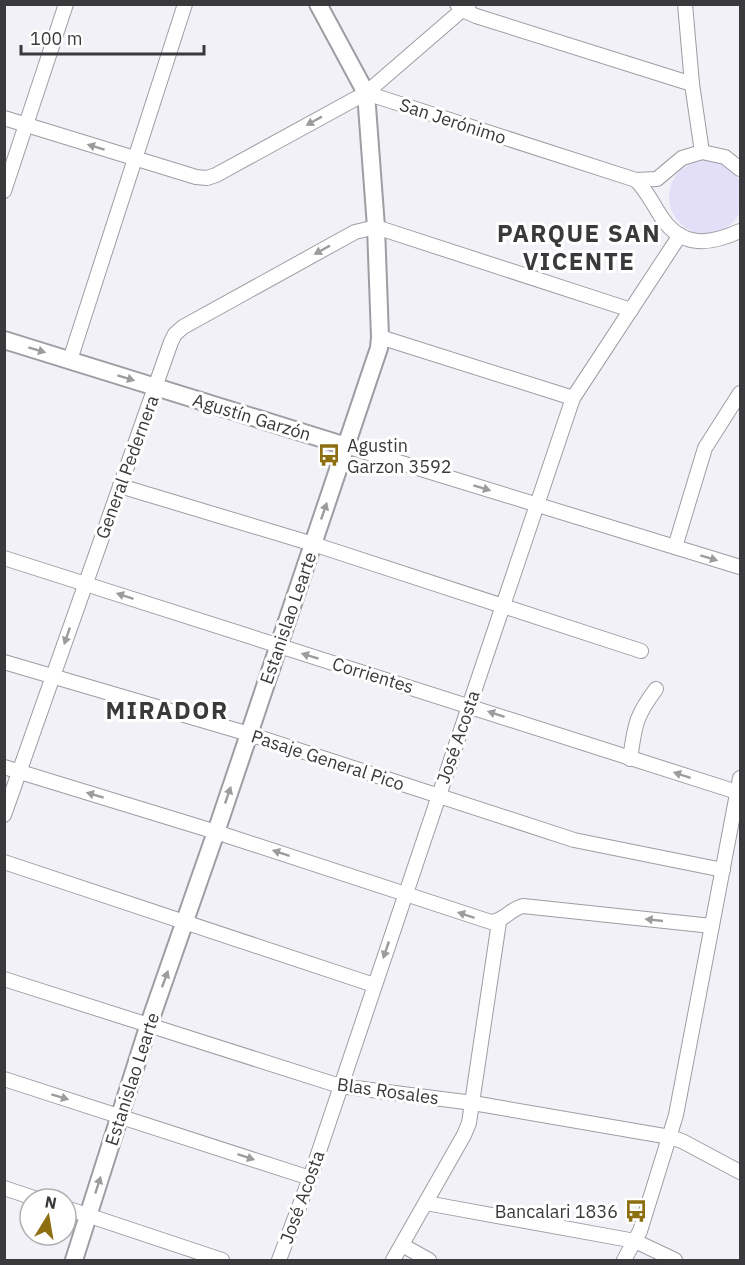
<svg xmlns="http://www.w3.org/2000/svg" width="745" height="1265" font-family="'IBM Plex Sans',sans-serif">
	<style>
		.green { fill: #e4dff8 }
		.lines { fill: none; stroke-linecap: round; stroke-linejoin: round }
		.minor-casing { stroke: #9e9da3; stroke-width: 16 }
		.major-casing { stroke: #9e9da3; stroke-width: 20 }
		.minor { stroke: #fff; stroke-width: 14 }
		.major { stroke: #fff; stroke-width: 16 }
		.oneway { fill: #9c9c9e }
		.labels { text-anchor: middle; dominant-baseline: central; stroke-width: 6; stroke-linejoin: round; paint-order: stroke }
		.street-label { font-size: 18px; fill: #3a3a3c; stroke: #fff }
		.poi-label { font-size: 18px; fill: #3a3a3c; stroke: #fff; text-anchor: start }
		.district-label { font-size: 24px; font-weight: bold; letter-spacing: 1.5px; fill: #3a3a3c; stroke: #fff }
	</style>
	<rect width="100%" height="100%" fill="#f3f1f8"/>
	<circle class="green" cx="706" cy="197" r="37"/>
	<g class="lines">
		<g class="minor-casing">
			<g id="minor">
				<polyline points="457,4 462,10 476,16 692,84"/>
				<polyline points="685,4 692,84 702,152"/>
				<polyline points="366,93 636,180 657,179 682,158 702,152 725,157 740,169"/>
				<polyline points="4,118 196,177 207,178 216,175 366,93 469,4"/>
				<path d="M 636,180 C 649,194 652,203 662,218 C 683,249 711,244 740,231"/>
				<polyline points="4,191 66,4"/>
				<polyline points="380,337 573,398"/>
				<polyline points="70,360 185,4"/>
				<polyline points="346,446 740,567"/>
				<polyline points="120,486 313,544 641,651"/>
				<polyline points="675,547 705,448 740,393"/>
				<polyline points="4,558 740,793"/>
				<polyline points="4,662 249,734 574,840 723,870"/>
				<path d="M 630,759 C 635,725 635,717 656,689"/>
				<path d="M 4,767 L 216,832 L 491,922 C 504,921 510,909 523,906 L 712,926"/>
				<polyline points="4,815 171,342 175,334 183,327 355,232 376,227 631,310"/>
				<polyline points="4,862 374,985"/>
				<polyline points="4,979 340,1086 473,1103 670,1137 682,1141 740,1172"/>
				<polyline points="4,1079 310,1178"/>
				<polyline points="4,1188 37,1199"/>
				<polyline points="426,1203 635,1241 675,1260"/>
				<polyline points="66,1208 222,1260"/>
				<polyline points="402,1245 429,1260"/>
				<polyline points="279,1260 310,1178 573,398 680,235"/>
				<polyline points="393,1260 464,1135 469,1123 499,922"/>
				<polyline points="624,1260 640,1231 676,1115 740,778"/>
			</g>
		</g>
		<g class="major-casing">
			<g id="major">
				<polyline points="4,340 346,446"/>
				<polyline points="74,1260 149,1024 216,832 379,348 380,337 376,227 366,93 318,4"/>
			</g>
		</g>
		<use href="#minor" class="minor"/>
		<use href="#major" class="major"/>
	</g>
	<defs><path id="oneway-solid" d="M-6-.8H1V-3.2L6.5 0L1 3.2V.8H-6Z" transform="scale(1.5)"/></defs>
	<g class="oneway">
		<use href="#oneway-solid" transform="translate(314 121) rotate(151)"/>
		<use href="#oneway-solid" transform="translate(96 147) rotate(-163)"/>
		<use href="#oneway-solid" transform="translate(322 250) rotate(151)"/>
		<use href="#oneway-solid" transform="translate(37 350) rotate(17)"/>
		<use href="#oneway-solid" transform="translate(126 378) rotate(17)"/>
		<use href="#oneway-solid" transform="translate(482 488) rotate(17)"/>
		<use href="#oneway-solid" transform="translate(324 511) rotate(-71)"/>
		<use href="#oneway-solid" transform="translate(709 558) rotate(17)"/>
		<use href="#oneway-solid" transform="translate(125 596) rotate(-162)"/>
		<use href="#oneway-solid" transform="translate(67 636) rotate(109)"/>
		<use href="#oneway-solid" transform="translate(310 656) rotate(-163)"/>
		<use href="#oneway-solid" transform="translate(496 714) rotate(-162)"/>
		<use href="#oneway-solid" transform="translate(682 775) rotate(-162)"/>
		<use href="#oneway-solid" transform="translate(95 795) rotate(-163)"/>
		<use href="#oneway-solid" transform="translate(228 795) rotate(-71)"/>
		<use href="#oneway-solid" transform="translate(281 853) rotate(-162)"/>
		<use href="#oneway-solid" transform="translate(466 915) rotate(-162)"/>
		<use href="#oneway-solid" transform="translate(654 920) rotate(-174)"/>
		<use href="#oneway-solid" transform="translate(386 950) rotate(109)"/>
		<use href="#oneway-solid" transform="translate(165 979) rotate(-70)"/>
		<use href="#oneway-solid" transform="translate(60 1097) rotate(17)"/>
		<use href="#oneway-solid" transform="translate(246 1157) rotate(18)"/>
		<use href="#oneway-solid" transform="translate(98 1185) rotate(-72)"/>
	</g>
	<defs>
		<g id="bus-bare" transform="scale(1.8)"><path d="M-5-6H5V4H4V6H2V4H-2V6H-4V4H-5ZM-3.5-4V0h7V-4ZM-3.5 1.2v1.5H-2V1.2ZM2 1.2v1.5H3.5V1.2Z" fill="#8d6f11" stroke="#fff" stroke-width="2.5" paint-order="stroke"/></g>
	</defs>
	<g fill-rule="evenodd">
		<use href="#bus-bare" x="329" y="455"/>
		<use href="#bus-bare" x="636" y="1211"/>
	</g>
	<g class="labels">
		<g class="street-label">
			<text transform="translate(453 121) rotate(18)">San Jerónimo</text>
			<text transform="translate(252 417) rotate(17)">Agustín Garzón</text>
			<text transform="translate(127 467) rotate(-70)">General Pedernera</text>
			<text transform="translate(288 618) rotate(-71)">Estanislao Learte</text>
			<text transform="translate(373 675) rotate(17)">Corrientes</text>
			<text transform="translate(458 737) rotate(-71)">José Acosta</text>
			<text transform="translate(328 760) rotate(18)">Pasaje General Pico</text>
			<text transform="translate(132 1079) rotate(-72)">Estanislao Learte</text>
			<text transform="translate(388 1091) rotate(8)">Blas Rosales</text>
			<text transform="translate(302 1197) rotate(-70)">José Acosta</text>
		</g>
		<g class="poi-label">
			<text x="347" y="445">Agustin<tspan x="347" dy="21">Garzon 3592</tspan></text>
			<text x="618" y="1211" text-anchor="end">Bancalari 1836</text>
		</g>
		<g class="district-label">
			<text x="579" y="233">PARQUE SAN<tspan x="579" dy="28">VICENTE</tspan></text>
			<text x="167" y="710">MIRADOR</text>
		</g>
	</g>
	<rect width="745" height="1265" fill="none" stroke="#3a3a3c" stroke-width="12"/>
	<g transform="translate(48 1217) rotate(11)"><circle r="28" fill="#ffffff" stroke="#b0b0b1" stroke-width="1.5"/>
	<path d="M0-4.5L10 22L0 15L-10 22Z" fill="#8d6f11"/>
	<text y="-9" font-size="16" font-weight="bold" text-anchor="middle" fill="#3a3a3c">N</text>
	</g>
	<path d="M21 45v9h183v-9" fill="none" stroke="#3a3a3c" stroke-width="3"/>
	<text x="30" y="45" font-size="18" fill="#3a3a3c" stroke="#ffffff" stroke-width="4.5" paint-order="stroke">100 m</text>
</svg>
